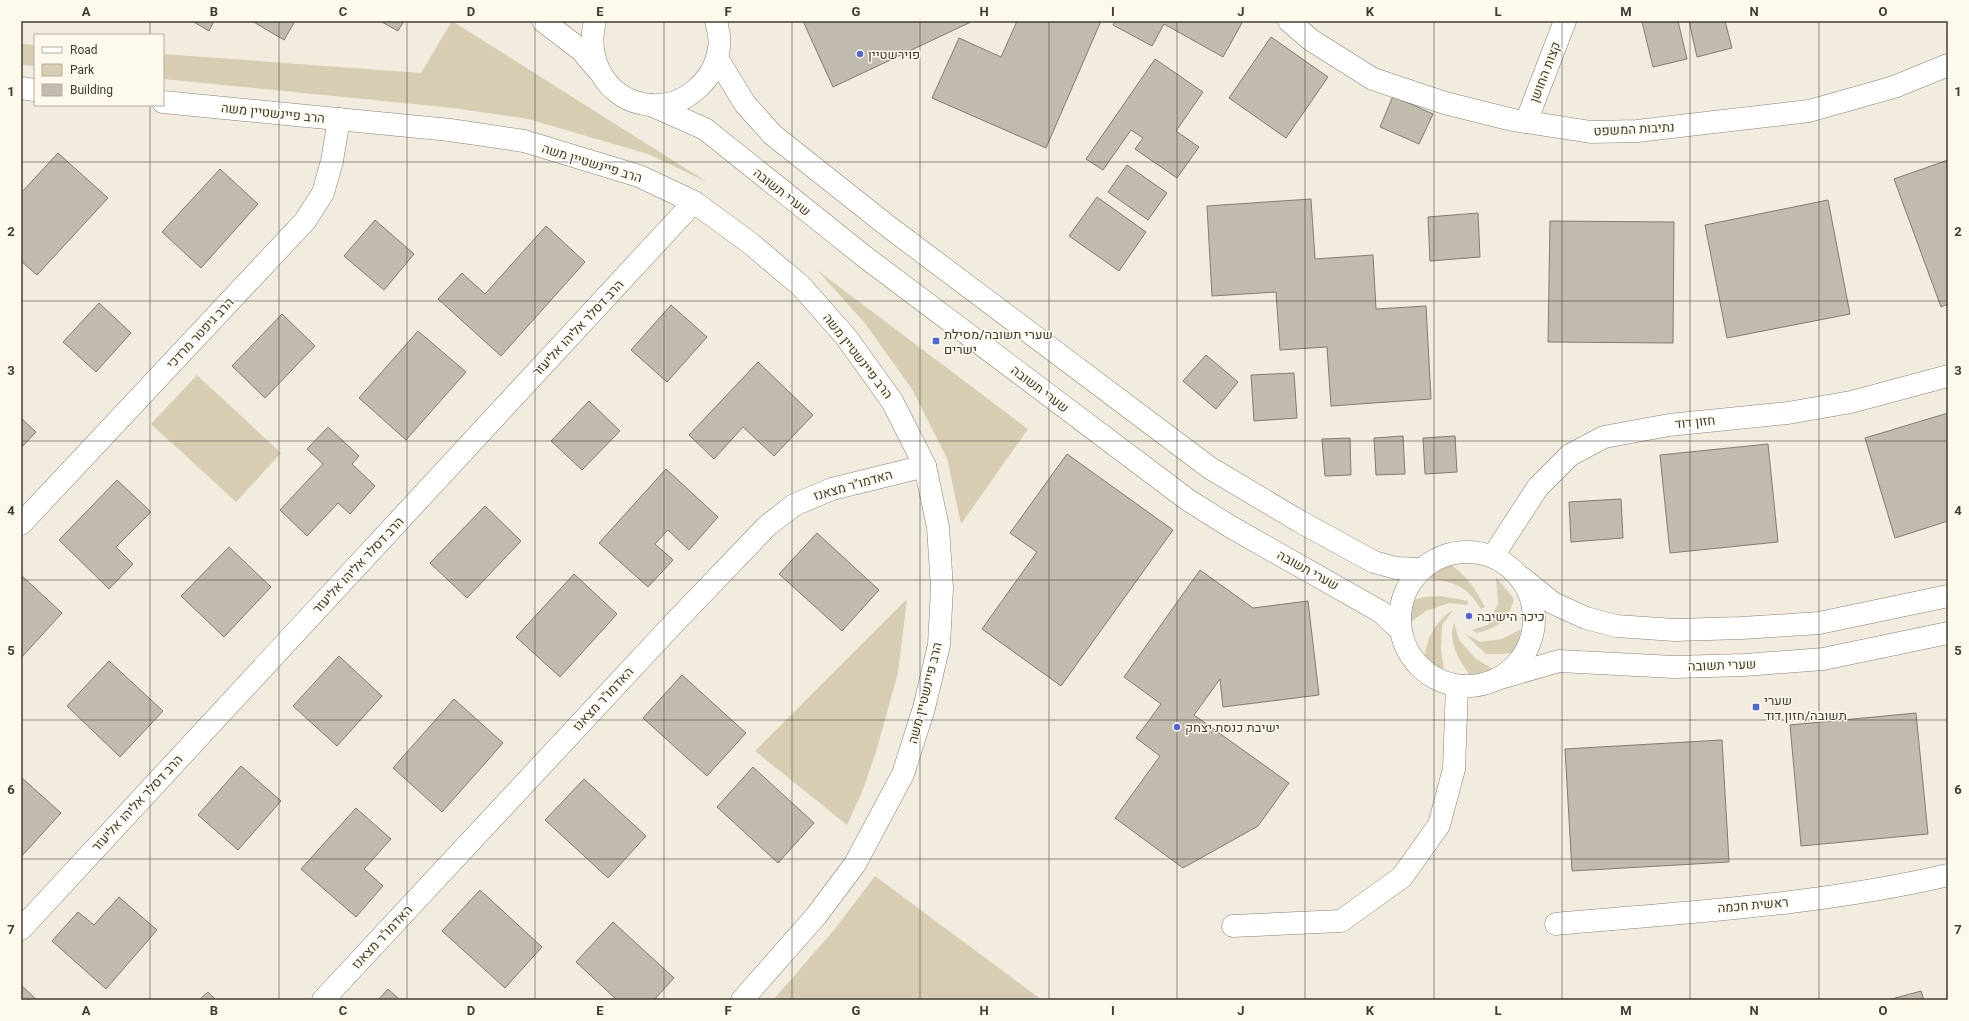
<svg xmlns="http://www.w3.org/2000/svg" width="1969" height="1021" font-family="Roboto,Heebo,sans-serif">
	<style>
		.green { fill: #d7cdb2 }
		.building { fill: #c0bbad; stroke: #807c6f }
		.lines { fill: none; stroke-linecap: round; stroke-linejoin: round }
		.minor-casing { stroke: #868175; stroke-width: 23 }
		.minor { stroke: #fff; stroke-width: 22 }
		.grid { fill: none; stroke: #3d3b35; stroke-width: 1; stroke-opacity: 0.55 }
		.poi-dot { fill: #4d66da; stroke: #fef9eb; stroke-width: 1.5 }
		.labels { text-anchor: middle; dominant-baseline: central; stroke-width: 3; stroke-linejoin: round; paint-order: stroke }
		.poi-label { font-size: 13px; fill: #3d3b35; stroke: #fef9eb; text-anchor: start }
		.street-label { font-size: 13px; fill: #3d3b35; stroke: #fef9eb }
		.neatline { fill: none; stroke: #3d3b35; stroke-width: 1.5 }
		.grid-label { font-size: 13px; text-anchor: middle; font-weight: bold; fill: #3d3b35 }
	</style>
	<rect width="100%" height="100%" fill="#f1ecde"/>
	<g class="green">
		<polygon points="452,21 707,182 648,154 528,119 453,108 163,79 163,54 421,73"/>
		<polygon points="21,44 35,45 35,66 21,65"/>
		<polygon points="817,270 1028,429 961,524 947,458 912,389 864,322"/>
		<polygon points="197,375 281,453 236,502 151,424"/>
		<path d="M 1448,563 C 1466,574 1475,589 1485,607 L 1481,609 C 1466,585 1454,582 1427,578 Z"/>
		<path d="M 1496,577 L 1514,599 C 1508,621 1499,627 1477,633 L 1472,630 L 1488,625 L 1498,604 Z"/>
		<polygon points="1441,596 1468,601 1467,605 1449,603 1426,611 1408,624 1411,601 1423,597"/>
		<polygon points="907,599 898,673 876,752 862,792 847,825 755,751"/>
		<path d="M 1453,610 L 1442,625 L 1441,649 L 1444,671 L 1424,659 C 1427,639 1435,621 1453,610 Z"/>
		<path d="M 1454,623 L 1459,640 L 1475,658 L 1494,670 L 1472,677 C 1460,663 1447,641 1454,623 Z"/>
		<polygon points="1521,629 1517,652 1503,654 1486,654 1464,633 1480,642 1502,639"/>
		<polygon points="875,876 1042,1000 773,1000 834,930"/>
	</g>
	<g class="building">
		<polygon points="192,21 214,21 209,31"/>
		<polygon points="252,21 295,21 284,40"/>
		<polygon points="380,21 404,21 398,31"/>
		<polygon points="803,21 973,21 833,87"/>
		<polygon points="1017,21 1101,21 1046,148 932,98 959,38 1001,57"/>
		<polygon points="1115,21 1243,21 1223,57 1164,24 1152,46 1113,25"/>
		<polygon points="1647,21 1678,21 1687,59 1653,67 1642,22"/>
		<polygon points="1689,21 1725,21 1732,48 1697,57"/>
		<polygon points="1271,37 1328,77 1286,138 1229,98"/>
		<polygon points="1155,59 1203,92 1176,131 1199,147 1177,178 1135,149 1143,138 1131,130 1103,170 1086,159"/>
		<polygon points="1393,96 1433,114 1419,144 1380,127"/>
		<polygon points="58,153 108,198 37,275 21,261 21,193"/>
		<polygon points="1948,160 1948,304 1941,307 1894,179"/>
		<polygon points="1127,165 1167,193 1148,220 1108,192"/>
		<polygon points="220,169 258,204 201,268 162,232"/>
		<polygon points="1097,197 1146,232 1119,271 1069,236"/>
		<polygon points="1311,199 1315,259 1373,255 1376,309 1426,306 1431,399 1331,406 1327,347 1280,350 1276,292 1212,296 1207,206"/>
		<polygon points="1828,200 1850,314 1727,338 1705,225"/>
		<polygon points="1478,213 1480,257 1430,261 1428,217"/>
		<polygon points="375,220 414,254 384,290 344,256"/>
		<polygon points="1550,221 1674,222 1673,343 1548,342"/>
		<polygon points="546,226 585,262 501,356 438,299 462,273 485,294"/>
		<polygon points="99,303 131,333 96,372 63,342"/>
		<polygon points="671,305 707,337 667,382 631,350"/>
		<polygon points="282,314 315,346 265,398 232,366"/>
		<polygon points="418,331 466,372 406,440 359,398"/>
		<polygon points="1206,355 1238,382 1216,409 1183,381"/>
		<polygon points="758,362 813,415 774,456 743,427 714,459 689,435"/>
		<polygon points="1294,373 1297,418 1254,421 1251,375"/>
		<polygon points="589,401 620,431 582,470 551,441"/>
		<polygon points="1948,413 1948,521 1895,538 1865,438"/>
		<polygon points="21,418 36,432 21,448"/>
		<polygon points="328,427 359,456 352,464 375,486 350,514 338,503 307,536 280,510 323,464 307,449"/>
		<polygon points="1403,436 1405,474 1376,475 1374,438"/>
		<polygon points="1455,436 1457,472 1425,474 1423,438"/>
		<polygon points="1350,438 1351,475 1325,476 1322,439"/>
		<polygon points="1768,444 1778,542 1670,553 1660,455"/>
		<polygon points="1067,454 1173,530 1061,686 982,629 1037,552 1010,533"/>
		<polygon points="666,469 718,517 689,550 668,530 655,544 673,560 648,587 599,543"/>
		<polygon points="117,480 151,512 116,547 133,564 109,589 59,540"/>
		<polygon points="1621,499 1623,538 1571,542 1569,502"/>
		<polygon points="485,506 521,541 467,598 430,563"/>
		<polygon points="817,533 879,590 842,631 779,574"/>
		<polygon points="229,547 271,587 224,637 181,596"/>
		<polygon points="1200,570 1253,608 1308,601 1319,695 1223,707 1220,679 1194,715 1289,783 1258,826 1183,868 1115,818 1160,756 1136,738 1161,704 1124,677"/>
		<polygon points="574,574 617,614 560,677 516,637"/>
		<polygon points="21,575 62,613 21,658"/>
		<polygon points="339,656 382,696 337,746 293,706"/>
		<polygon points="109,661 163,711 120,757 67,706"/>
		<polygon points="682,675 746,733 707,776 643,718"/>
		<polygon points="454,699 503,743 442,812 393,768"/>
		<polygon points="1916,713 1928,834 1801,846 1790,725"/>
		<polygon points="1722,740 1729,862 1572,871 1565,749"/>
		<polygon points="241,766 281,801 238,850 198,815"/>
		<polygon points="753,767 814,823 778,863 717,807"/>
		<polygon points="21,777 61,813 21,857"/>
		<polygon points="584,779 646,836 608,878 545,820"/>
		<polygon points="356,808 391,839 364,869 383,886 356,917 301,869"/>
		<polygon points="480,890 542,947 505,988 442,931"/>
		<polygon points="119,897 157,930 106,989 52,941 78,912 94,925"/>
		<polygon points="613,922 674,978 654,1000 617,1000 576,962"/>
		<polygon points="21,985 37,1000 21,1000"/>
		<polygon points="388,989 400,1000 378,1000"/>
		<polygon points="1921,991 1924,1000 1888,1000"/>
		<polygon points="208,992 216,1000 199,1000"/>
	</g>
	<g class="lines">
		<g class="minor-casing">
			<g id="minor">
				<polyline points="543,21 581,50 597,69"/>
				<path d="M 595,21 C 585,61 607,101 651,105 C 684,108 715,80 719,48 C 721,39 718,30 716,21"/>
				<polyline points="1289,21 1311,40 1373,79 1445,103 1513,120 1591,132 1637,131 1809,111 1894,87 1948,65"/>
				<polyline points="717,58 745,104 773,135 889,227 1210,468 1299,521 1374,562 1396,568 1421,569"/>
				<polyline points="21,88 35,90"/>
				<polyline points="163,102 450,130 524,141 639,176 694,202 750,243 801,286 846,337 892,401 925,466 938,527 942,588 939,645 924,708 903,774 855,864 816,916 742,1000"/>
				<polyline points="651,105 705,129 865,257 1188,500 1231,527 1381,612 1400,630"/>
				<polyline points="1526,122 1565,21"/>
				<polyline points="21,524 305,221 323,193 332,161 339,119"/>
				<circle cx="1467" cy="619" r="67"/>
				<polyline points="1493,556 1538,487 1570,455 1604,437 1669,425 1788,413 1851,402 1948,376"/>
				<polyline points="1522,578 1553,603 1586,618 1616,626 1675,630 1742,628 1819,623 1948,596"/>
				<polyline points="1497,679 1559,661 1674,667 1744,665 1823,659 1948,633"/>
				<path d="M 1556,924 C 1687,912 1820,905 1948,875"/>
				<polyline points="1233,926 1341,921 1402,877 1439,825 1454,769 1457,686"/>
				<polyline points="21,929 694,202"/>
				<polyline points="323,1000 675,622 767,526 794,505 832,489 925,466"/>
			</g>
		</g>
		<use href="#minor" class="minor"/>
	</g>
	<path class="grid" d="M 150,21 L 150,35M 279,21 L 279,1000M 407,21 L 407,1000M 535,21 L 535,1000M 664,21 L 664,1000M 792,21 L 792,1000M 920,21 L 920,1000M 1049,21 L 1049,1000M 1177,21 L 1177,1000M 1305,21 L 1305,1000M 1434,21 L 1434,1000M 1562,21 L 1562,1000M 1690,21 L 1690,1000M 1819,21 L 1819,1000M 150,105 L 150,1000M 21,162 L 1948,162M 21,301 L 1948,301M 21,441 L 1948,441M 21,580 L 1948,580M 21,720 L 1948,720M 21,859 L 1948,859"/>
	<g class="poi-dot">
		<circle cx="860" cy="54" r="4"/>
		<rect x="932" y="337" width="8" height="8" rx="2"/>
		<circle cx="1469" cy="616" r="4"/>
		<rect x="1752" y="703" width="8" height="8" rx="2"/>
		<circle cx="1177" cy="727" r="4"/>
	</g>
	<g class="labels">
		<g class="poi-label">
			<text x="868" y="54">פוירשטיין</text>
			<text x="944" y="334">שערי תשובה/מסילת<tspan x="944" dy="15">ישרים</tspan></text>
			<text x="1477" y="616">כיכר הישיבה</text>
			<text x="1764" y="700">שערי<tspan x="1764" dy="15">תשובה/חזון דוד</tspan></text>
			<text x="1185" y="727">ישיבת כנסת יצחק</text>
		</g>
		<g class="street-label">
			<text transform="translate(1545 72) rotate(-69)">קצות החושן</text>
			<text transform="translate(273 113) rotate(6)">הרב פיינשטיין משה</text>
			<text transform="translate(1634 129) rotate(-3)">נתיבות המשפט</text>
			<text transform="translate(592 163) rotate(17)">הרב פיינשטיין משה</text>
			<text transform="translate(782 192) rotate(38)">שערי תשובה</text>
			<text transform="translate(578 328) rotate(-47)">הרב דסלר אליהו אליעזר</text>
			<text transform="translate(200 333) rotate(-47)">הרב גיפטר מרדכי</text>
			<text transform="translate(858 356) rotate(52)">הרב פיינשטיין משה</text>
			<text transform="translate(1040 389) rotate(37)">שערי תשובה</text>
			<text transform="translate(1695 422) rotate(-6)">חזון דוד</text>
			<text transform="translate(853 485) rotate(-16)">האדמו"ר מצאנז</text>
			<text transform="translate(358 565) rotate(-47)">הרב דסלר אליהו אליעזר</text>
			<text transform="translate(1308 570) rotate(29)">שערי תשובה</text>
			<text transform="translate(1722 665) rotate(-2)">שערי תשובה</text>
			<text transform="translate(925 693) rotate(-76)">הרב פיינשטיין משה</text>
			<text transform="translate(603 699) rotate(-47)">האדמו"ר מצאנז</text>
			<text transform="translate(137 803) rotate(-47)">הרב דסלר אליהו אליעזר</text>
			<text transform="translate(1753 905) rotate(-5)">ראשית חכמה</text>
			<text transform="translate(382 937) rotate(-47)">האדמו"ר מצאנז</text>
		</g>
	</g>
	<rect width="1969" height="1021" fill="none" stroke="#fef9eb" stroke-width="44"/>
	<rect x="34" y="34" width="130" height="72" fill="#fef9eb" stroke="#b1ada2"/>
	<rect x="42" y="47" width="20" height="6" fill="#ffffff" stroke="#b1ada2"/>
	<text x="70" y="54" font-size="12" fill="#3d3b35">Road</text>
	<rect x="42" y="64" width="20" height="12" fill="#d7cdb2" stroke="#b1ada2"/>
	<text x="70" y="74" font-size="12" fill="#3d3b35">Park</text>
	<rect x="42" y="84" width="20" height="12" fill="#c0bbad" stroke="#b1ada2"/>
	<text x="70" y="94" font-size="12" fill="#3d3b35">Building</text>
	<rect x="22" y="22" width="1925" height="977" class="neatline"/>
	<g class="grid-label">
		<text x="86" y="16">A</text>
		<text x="214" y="16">B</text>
		<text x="343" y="16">C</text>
		<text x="471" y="16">D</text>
		<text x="600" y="16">E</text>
		<text x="728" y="16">F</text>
		<text x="856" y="16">G</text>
		<text x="984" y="16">H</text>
		<text x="1113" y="16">I</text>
		<text x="1241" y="16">J</text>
		<text x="1370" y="16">K</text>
		<text x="1498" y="16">L</text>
		<text x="1626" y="16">M</text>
		<text x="1754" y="16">N</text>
		<text x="1883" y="16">O</text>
		<text x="11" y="96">1</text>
		<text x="1958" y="96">1</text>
		<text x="11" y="236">2</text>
		<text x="1958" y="236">2</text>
		<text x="11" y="375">3</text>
		<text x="1958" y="375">3</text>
		<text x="11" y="515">4</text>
		<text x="1958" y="515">4</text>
		<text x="11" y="655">5</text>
		<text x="1958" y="655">5</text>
		<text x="11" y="794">6</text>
		<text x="1958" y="794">6</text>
		<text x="11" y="934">7</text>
		<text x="1958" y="934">7</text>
		<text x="86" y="1015">A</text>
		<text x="214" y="1015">B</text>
		<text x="343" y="1015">C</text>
		<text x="471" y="1015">D</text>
		<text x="600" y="1015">E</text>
		<text x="728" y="1015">F</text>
		<text x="856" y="1015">G</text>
		<text x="984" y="1015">H</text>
		<text x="1113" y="1015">I</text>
		<text x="1241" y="1015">J</text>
		<text x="1370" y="1015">K</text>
		<text x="1498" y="1015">L</text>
		<text x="1626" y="1015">M</text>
		<text x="1754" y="1015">N</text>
		<text x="1883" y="1015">O</text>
	</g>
</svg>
